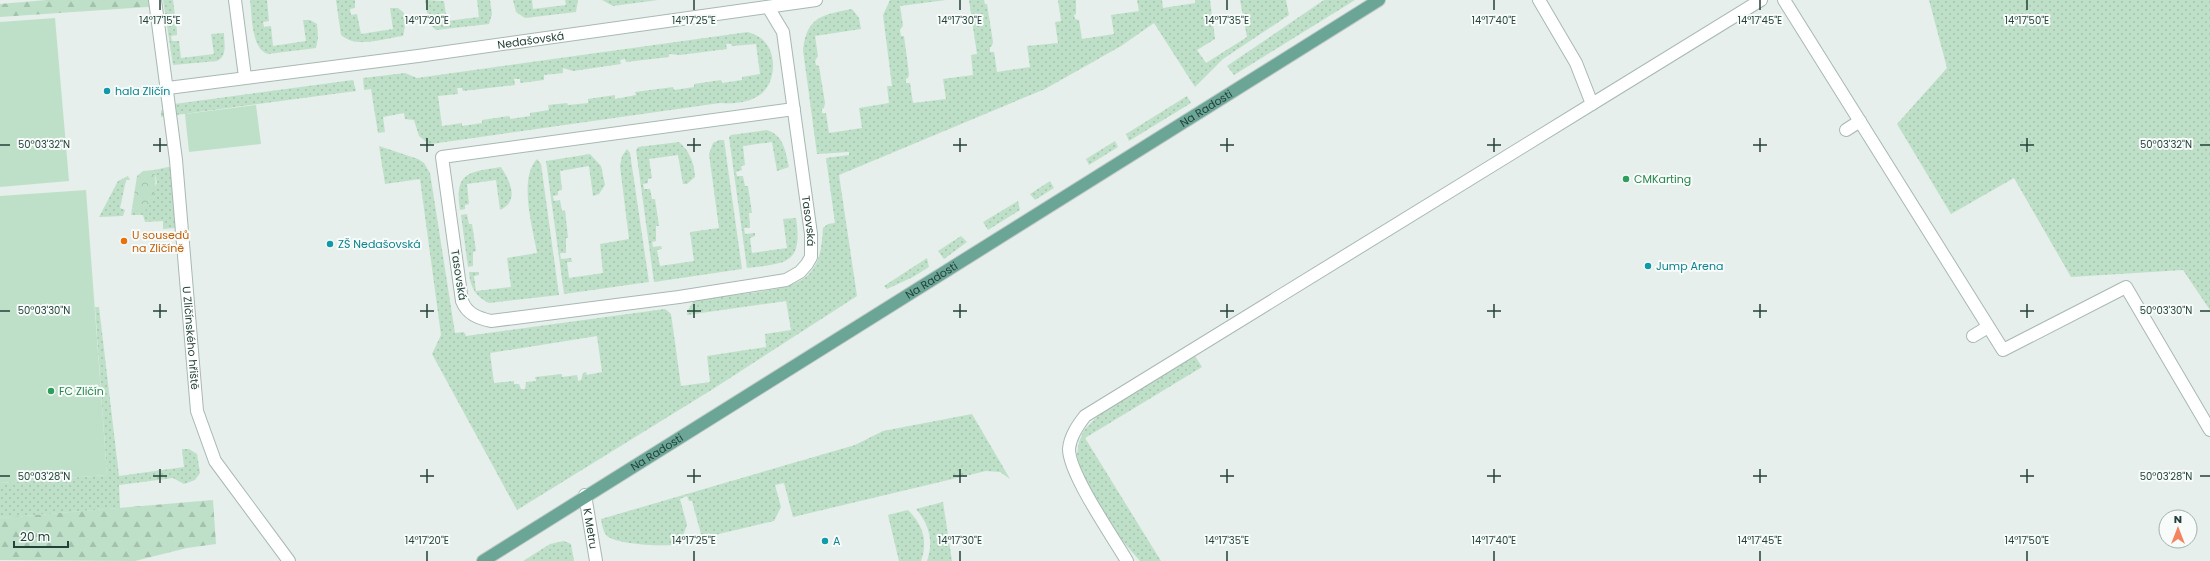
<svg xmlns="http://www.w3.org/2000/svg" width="2210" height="561" font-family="Poppins,sans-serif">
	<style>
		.grass { fill: url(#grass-dots); fill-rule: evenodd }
		.forest { fill: url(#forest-firs) }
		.park { fill: url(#park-crowns) }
		.garden { fill: #bfe0c8 }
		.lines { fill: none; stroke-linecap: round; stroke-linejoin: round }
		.minor-casing { stroke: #a8b8b2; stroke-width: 14 }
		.major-casing { stroke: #c2cac8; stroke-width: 14 }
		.minor { stroke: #fff; stroke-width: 12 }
		.major { stroke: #6aa596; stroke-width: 12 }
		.ticks { fill: none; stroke: #24423a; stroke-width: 1.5 }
		.culture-dot { fill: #0f9aa8; stroke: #f7fbf9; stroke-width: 1.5 }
		.leisure-dot { fill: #2e9e5b; stroke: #f7fbf9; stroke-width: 1.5 }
		.food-dot { fill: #e8710a; stroke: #f7fbf9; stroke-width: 1.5 }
		.labels { text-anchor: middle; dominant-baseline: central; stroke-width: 4; stroke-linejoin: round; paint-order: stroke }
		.street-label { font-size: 11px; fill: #24423a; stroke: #f7fbf9 }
		.culture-label { font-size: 11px; fill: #0d838f; stroke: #f7fbf9; text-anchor: start }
		.leisure-label { font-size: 11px; fill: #27864d; stroke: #f7fbf9; text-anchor: start }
		.food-label { font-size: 11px; fill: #c56008; stroke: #f7fbf9; text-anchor: start }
		.ticks-label { font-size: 10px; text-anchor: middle; fill: #24423a; stroke: #f7fbf9; stroke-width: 4; stroke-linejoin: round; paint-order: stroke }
	</style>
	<defs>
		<pattern id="grass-dots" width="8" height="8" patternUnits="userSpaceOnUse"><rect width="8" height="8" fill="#bfe0c8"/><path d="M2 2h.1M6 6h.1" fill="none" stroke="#a4c1ad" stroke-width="1.8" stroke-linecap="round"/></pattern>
		<pattern id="forest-firs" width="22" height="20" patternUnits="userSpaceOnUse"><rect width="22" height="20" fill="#bfe0c8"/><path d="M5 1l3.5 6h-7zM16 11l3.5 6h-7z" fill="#a4c1ad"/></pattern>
		<pattern id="park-crowns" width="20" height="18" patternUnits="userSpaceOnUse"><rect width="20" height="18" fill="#bfe0c8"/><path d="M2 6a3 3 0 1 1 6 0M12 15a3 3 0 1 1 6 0" fill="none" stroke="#a4c1ad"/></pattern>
	</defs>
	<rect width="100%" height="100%" fill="#e6efeb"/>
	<g class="grass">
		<path d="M 163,0 L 173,0 L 177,31 L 177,35 L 171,36 L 172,41 L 179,41 L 181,58 L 214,54 L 211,34 L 224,33 C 224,43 228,56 217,61 L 173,65 Z"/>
		<path d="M 250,0 L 267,0 L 269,21 L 263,22 L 264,27 L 271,26 L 273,46 L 306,41 L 303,20 L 310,20 L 317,24 L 318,38 L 316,48 L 268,54 C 251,49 252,15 250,0 Z"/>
		<path d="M 336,0 L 355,0 L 355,8 L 350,9 L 351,15 L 357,14 L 361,34 L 393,29 L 390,8 L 398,8 L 404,13 L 405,26 L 403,36 C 385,38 356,49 341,35 Z"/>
		<polygon points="425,0 444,1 447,21 479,17 477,0 490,0 492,14 489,24 436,30 429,24"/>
		<polygon points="513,0 532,0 533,9 566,5 565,0 578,0 576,12 525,18 516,12"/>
		<polygon points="602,0 658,0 613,6"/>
		<path d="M 890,0 L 946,0 L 900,6 L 903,26 L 900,30 L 901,36 L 904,36 L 909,74 L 908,78 L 906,79 L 906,83 L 910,83 L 913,103 L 946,99 L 943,79 L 973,75 L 971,55 L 977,54 L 969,0 L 984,0 L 985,4 L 987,4 L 993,42 L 992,46 L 990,47 L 990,52 L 994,52 L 997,72 L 1030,67 L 1027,46 L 1058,43 L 1055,22 L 1061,21 L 1058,0 L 1076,0 L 1076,14 L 1074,15 L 1075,19 L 1079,20 L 1082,39 L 1114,34 L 1111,15 L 1139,11 L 1137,0 L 1162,0 L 1163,8 L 1195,3 L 1195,0 L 1210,0 L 1215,39 L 1197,50 L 1206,63 L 1247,37 L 1240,0 L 1286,0 L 1289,15 L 1223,59 L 1195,87 L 1154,23 L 1121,46 L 1045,89 L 839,175 L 857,296 L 713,389 L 517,510 L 432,354 L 441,335 L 420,179 L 385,184 L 379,146 L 418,159 L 424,163 L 430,173 L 455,333 L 464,332 L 466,336 L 665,309 L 671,314 L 672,321 L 681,386 L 710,382 L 707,356 L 766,347 L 765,334 L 791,330 L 786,301 L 687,315 L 688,310 L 693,302 C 722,293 790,295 809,274 C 821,261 822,244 823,228 L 828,224 L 835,223 L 826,158 L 849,155 L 849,152 L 817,154 L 803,50 C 807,16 822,15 852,9 L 859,18 L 861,29 L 815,36 L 818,56 L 815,61 L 816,65 L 819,66 L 825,103 L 824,108 L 822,109 L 822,113 L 826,113 L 829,133 L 862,128 L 859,108 L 889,103 L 887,86 L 892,86 L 883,15 ZM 597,336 L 602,372 L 587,375 L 586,372 L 583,373 L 581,380 L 578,381 L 577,375 L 562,377 L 562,374 L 535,377 L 536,381 L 526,382 L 525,389 L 521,389 L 519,384 L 514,384 L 514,381 L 494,383 L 490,353 Z"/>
		<polygon points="1324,0 1355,0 1234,75 1227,66"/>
		<polygon points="1929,0 2210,0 2210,310 2183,270 2071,277 2014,178 1951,214 1897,124 1947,68"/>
		<path d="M 748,32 C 753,34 760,36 764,41 C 777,54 776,82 761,94 C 749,103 734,104 720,103 L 431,144 L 431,146 L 419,136 L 414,120 L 405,119 L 404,113 L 383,117 L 385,132 L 378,133 L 371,89 L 364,90 L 363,78 L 405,73 L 417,78 ZM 726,44 L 731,44 L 732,46 L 756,44 L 760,74 L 742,77 L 742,80 L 722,83 L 721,80 L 694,84 L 694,87 L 674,90 L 673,87 L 635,92 L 636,95 L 615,99 L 615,95 L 588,99 L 588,103 L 568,105 L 567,103 L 548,105 L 549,110 L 530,113 L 530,116 L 510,119 L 509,116 L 482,120 L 482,123 L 462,126 L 462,123 L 442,126 L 438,96 L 458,94 L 457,88 L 462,88 L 463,91 L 515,85 L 514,79 L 520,79 L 520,83 L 544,80 L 544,75 L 563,73 L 563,68 L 573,71 L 621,64 L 620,60 L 625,59 L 626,62 L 669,57 L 669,54 L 680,55 L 727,49 Z"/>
		<polygon points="353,80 356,91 161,117 161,111 167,105"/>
		<polygon points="1187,96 1191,103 1129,141 1126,134"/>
		<path d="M 767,130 C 784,136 785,150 789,167 L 777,171 L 772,142 L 743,146 L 745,165 L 741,166 L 742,170 L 736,172 L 737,176 L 743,176 L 745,186 L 748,186 L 752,213 L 749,213 L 750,228 L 744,228 L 745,234 L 755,233 L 755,236 L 750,238 L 752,253 L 787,248 L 783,219 L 796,218 C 803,265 786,263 747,268 L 729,137 L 731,135 Z"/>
		<path d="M 719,140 L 724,140 L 742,269 L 654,282 L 636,150 L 638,147 L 679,142 C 690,152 694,162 695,177 L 687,184 L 683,184 L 678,155 L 649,159 L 652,178 L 648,179 L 648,183 L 643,184 L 644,189 L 650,189 L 652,199 L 655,199 L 659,226 L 656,226 L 656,241 L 652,242 L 653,247 L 661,246 L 662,249 L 657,250 L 660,266 L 694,261 L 690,232 L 719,228 L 709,154 L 713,143 Z"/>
		<polygon points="1115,141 1118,147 1089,165 1086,159"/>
		<polygon points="627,149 630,153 649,282 564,294 546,161 590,154 601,166 605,185 599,194 593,196 589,166 560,171 562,190 558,191 558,195 553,196 554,201 560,200 562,211 565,210 568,238 566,238 566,253 560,253 561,259 571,258 572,262 567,262 569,278 603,273 600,244 629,239 620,166 622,156"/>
		<path d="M 537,159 L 541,164 L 559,295 L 489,303 C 476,297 470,287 469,272 L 479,272 L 479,275 L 474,276 L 476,291 L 511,287 L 507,258 L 537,253 C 533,228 518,179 537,159 Z"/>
		<polygon points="173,166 176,228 163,229 163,221 145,222 143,215 131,215 132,208 138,211 157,183 154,170"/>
		<path d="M 501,167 C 510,181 520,201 500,210 L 496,180 L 467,184 L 469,204 L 465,205 L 465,209 L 460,210 C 454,172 469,172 501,167 Z"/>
		<polygon points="128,176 130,180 126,180 120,208 125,210 123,216 99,217 118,181"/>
		<polygon points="1050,181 1054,188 1035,200 1030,194"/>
		<polygon points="1018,201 1020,210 988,230 983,222"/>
		<polygon points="467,214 469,224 472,224 476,251 473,252 473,266 468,267 461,215"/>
		<polygon points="961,236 967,242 944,259 938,251"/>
		<polygon points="927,258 929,267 913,277 887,289 884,286"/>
		<polygon points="95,307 99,307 119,476 184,467 182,449 189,449 197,454 200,473 195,480 184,484 173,478 119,485 120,508 0,518 0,483 107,475"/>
		<polygon points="1195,356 1202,367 1085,438 1161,561 1140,561 1119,537 1086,483 1078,467 1077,454 1079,442 1084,430 1100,414"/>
		<path d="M 972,414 L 1010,479 L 1000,472 L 986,471 L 793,517 L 784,483 L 775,485 L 781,507 L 774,521 L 702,538 L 692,501 L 689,501 L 687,496 L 680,499 L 687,525 L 680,544 C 667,547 618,545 607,536 C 603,532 602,524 601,519 L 855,445 L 883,431 Z"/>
		<path d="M 943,502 L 952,561 L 927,561 C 934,541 929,524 916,509 Z"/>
		<path d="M 908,510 C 923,525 928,541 921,561 L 899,561 L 888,515 Z"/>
		<polygon points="564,541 571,544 574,561 523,561 550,544"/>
	</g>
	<g class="forest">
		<polygon points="46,0 155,0 157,9 147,7 0,17 0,4"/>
		<polygon points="213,500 216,544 187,548 135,561 0,560 0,518"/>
	</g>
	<path class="park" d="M 154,170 C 158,186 154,197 145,211 L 138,211 L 132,208 L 137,176 L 143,171 Z"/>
	<g class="garden">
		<polygon points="55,18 69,181 0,187 0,22"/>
		<polygon points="256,105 261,144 189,152 185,114"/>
		<polygon points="86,190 107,475 0,483 0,196"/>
	</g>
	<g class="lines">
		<g class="minor-casing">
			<g id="minor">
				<path id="s1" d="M 155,0 L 176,160 L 197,411 L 215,461 L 289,561"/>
				<polyline points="235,0 245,77"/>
				<polyline points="1784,0 2003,350 2126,287 2210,430"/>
				<path id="s2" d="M 768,7 L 783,32 L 811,234 L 811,257 L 807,264 L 800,272 L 786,280 L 679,297 L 491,321 C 478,318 467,314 462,301 L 442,157 L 794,109"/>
				<path id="s3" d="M 168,88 L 418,56 L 816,0"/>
				<polyline points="1592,104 1761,0"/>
				<polyline points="1846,130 1860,121"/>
				<polyline points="1973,336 1988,327"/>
				<path id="s4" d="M 585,495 L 596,561"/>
				<path d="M 1127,561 C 1113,537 1069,474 1069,449 C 1070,436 1078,425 1085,416 L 1592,104 L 1576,63 L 1539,0"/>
			</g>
		</g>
		<g class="major-casing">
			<g id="major">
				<path id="s5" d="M 483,561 L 1379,0"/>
			</g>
		</g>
		<use href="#minor" class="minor"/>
		<use href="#major" class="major"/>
	</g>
	<path class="ticks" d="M 160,0 L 160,10M 427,0 L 427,10M 694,0 L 694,10M 960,0 L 960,10M 1227,0 L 1227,10M 1494,0 L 1494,10M 1760,0 L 1760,10M 2027,0 L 2027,10M 160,138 L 160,152M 427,138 L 427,152M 694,138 L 694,152M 960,138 L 960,152M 1227,138 L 1227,152M 1494,138 L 1494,152M 1760,138 L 1760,152M 2027,138 L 2027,152M 0,145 L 10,145M 153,145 L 167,145M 420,145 L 434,145M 687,145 L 701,145M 953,145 L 967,145M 1220,145 L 1234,145M 1487,145 L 1501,145M 1753,145 L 1767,145M 2020,145 L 2034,145M 2200,145 L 2210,145M 160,304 L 160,318M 427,304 L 427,318M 694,304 L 694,318M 960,304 L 960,318M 1227,304 L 1227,318M 1494,304 L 1494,318M 1760,304 L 1760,318M 2027,304 L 2027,318M 0,311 L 10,311M 153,311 L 167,311M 420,311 L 434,311M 687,311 L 701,311M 953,311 L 967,311M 1220,311 L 1234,311M 1487,311 L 1501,311M 1753,311 L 1767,311M 2020,311 L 2034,311M 2200,311 L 2210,311M 160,469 L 160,483M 427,469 L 427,483M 694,469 L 694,483M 960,469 L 960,483M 1227,469 L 1227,483M 1494,469 L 1494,483M 1760,469 L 1760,483M 2027,469 L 2027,483M 0,476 L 10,476M 153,476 L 167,476M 420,476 L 434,476M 687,476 L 701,476M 953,476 L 967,476M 1220,476 L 1234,476M 1487,476 L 1501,476M 1753,476 L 1767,476M 2020,476 L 2034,476M 2200,476 L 2210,476M 427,551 L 427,561M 694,551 L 694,561M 960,551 L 960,561M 1227,551 L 1227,561M 1494,551 L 1494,561M 1760,551 L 1760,561M 2027,551 L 2027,561"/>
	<g class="culture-dot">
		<circle cx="107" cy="91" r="4"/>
		<circle cx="330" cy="244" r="4"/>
		<circle cx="1648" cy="266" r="4"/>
		<circle cx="825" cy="541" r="4"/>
	</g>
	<g class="leisure-dot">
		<circle cx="1626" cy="179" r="4"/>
		<circle cx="51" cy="391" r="4"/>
	</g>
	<circle class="food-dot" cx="124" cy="241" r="4"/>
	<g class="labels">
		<g class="street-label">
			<text stroke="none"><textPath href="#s3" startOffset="366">Nedašovská</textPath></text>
			<text stroke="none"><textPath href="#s5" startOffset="853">Na Radosti</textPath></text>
			<text stroke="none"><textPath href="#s2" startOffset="220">Tasovská</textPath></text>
			<text transform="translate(459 275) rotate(81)">Tasovská</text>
			<text stroke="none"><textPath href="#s5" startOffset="529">Na Radosti</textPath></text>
			<text stroke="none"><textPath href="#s1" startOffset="340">U Zličínského hřiště</textPath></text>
			<text stroke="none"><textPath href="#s5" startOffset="205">Na Radosti</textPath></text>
			<text stroke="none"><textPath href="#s4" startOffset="34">K Metru</textPath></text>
		</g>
		<g class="culture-label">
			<text x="115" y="91">hala Zličín</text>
			<text x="338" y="244">ZŠ Nedašovská</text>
			<text x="1656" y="266">Jump Arena</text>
			<text x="833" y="541">A</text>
		</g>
		<g class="leisure-label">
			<text x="1634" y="179">CMKarting</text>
			<text x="59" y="391">FC Zličín</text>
		</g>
		<g class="food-label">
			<text x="132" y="235">U sousedů<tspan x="132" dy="13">na Zličíně</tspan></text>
		</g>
	</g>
	<g class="ticks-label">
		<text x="160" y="24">14°17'15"E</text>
		<text x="427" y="24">14°17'20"E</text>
		<text x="694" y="24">14°17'25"E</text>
		<text x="960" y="24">14°17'30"E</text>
		<text x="1227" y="24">14°17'35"E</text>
		<text x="1494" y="24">14°17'40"E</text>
		<text x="1760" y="24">14°17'45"E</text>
		<text x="2027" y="24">14°17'50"E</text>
		<text x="44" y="148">50°03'32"N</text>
		<text x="2166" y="148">50°03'32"N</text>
		<text x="44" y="314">50°03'30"N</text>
		<text x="2166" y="314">50°03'30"N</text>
		<text x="44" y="480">50°03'28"N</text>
		<text x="2166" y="480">50°03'28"N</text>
		<text x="427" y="544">14°17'20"E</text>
		<text x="694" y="544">14°17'25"E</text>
		<text x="960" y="544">14°17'30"E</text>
		<text x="1227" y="544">14°17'35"E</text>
		<text x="1494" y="544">14°17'40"E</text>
		<text x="1760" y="544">14°17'45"E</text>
		<text x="2027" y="544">14°17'50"E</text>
	</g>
	<g transform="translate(2178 529)"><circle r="19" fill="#f7fbf9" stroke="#a3b1ad"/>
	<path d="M0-3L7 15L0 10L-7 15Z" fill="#f4845f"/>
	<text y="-6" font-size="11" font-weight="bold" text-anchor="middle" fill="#24423a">N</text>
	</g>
	<path d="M14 541v6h54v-6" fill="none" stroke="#24423a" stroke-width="2"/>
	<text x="20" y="541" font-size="12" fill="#24423a" stroke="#f7fbf9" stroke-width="3" paint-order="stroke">20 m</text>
</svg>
